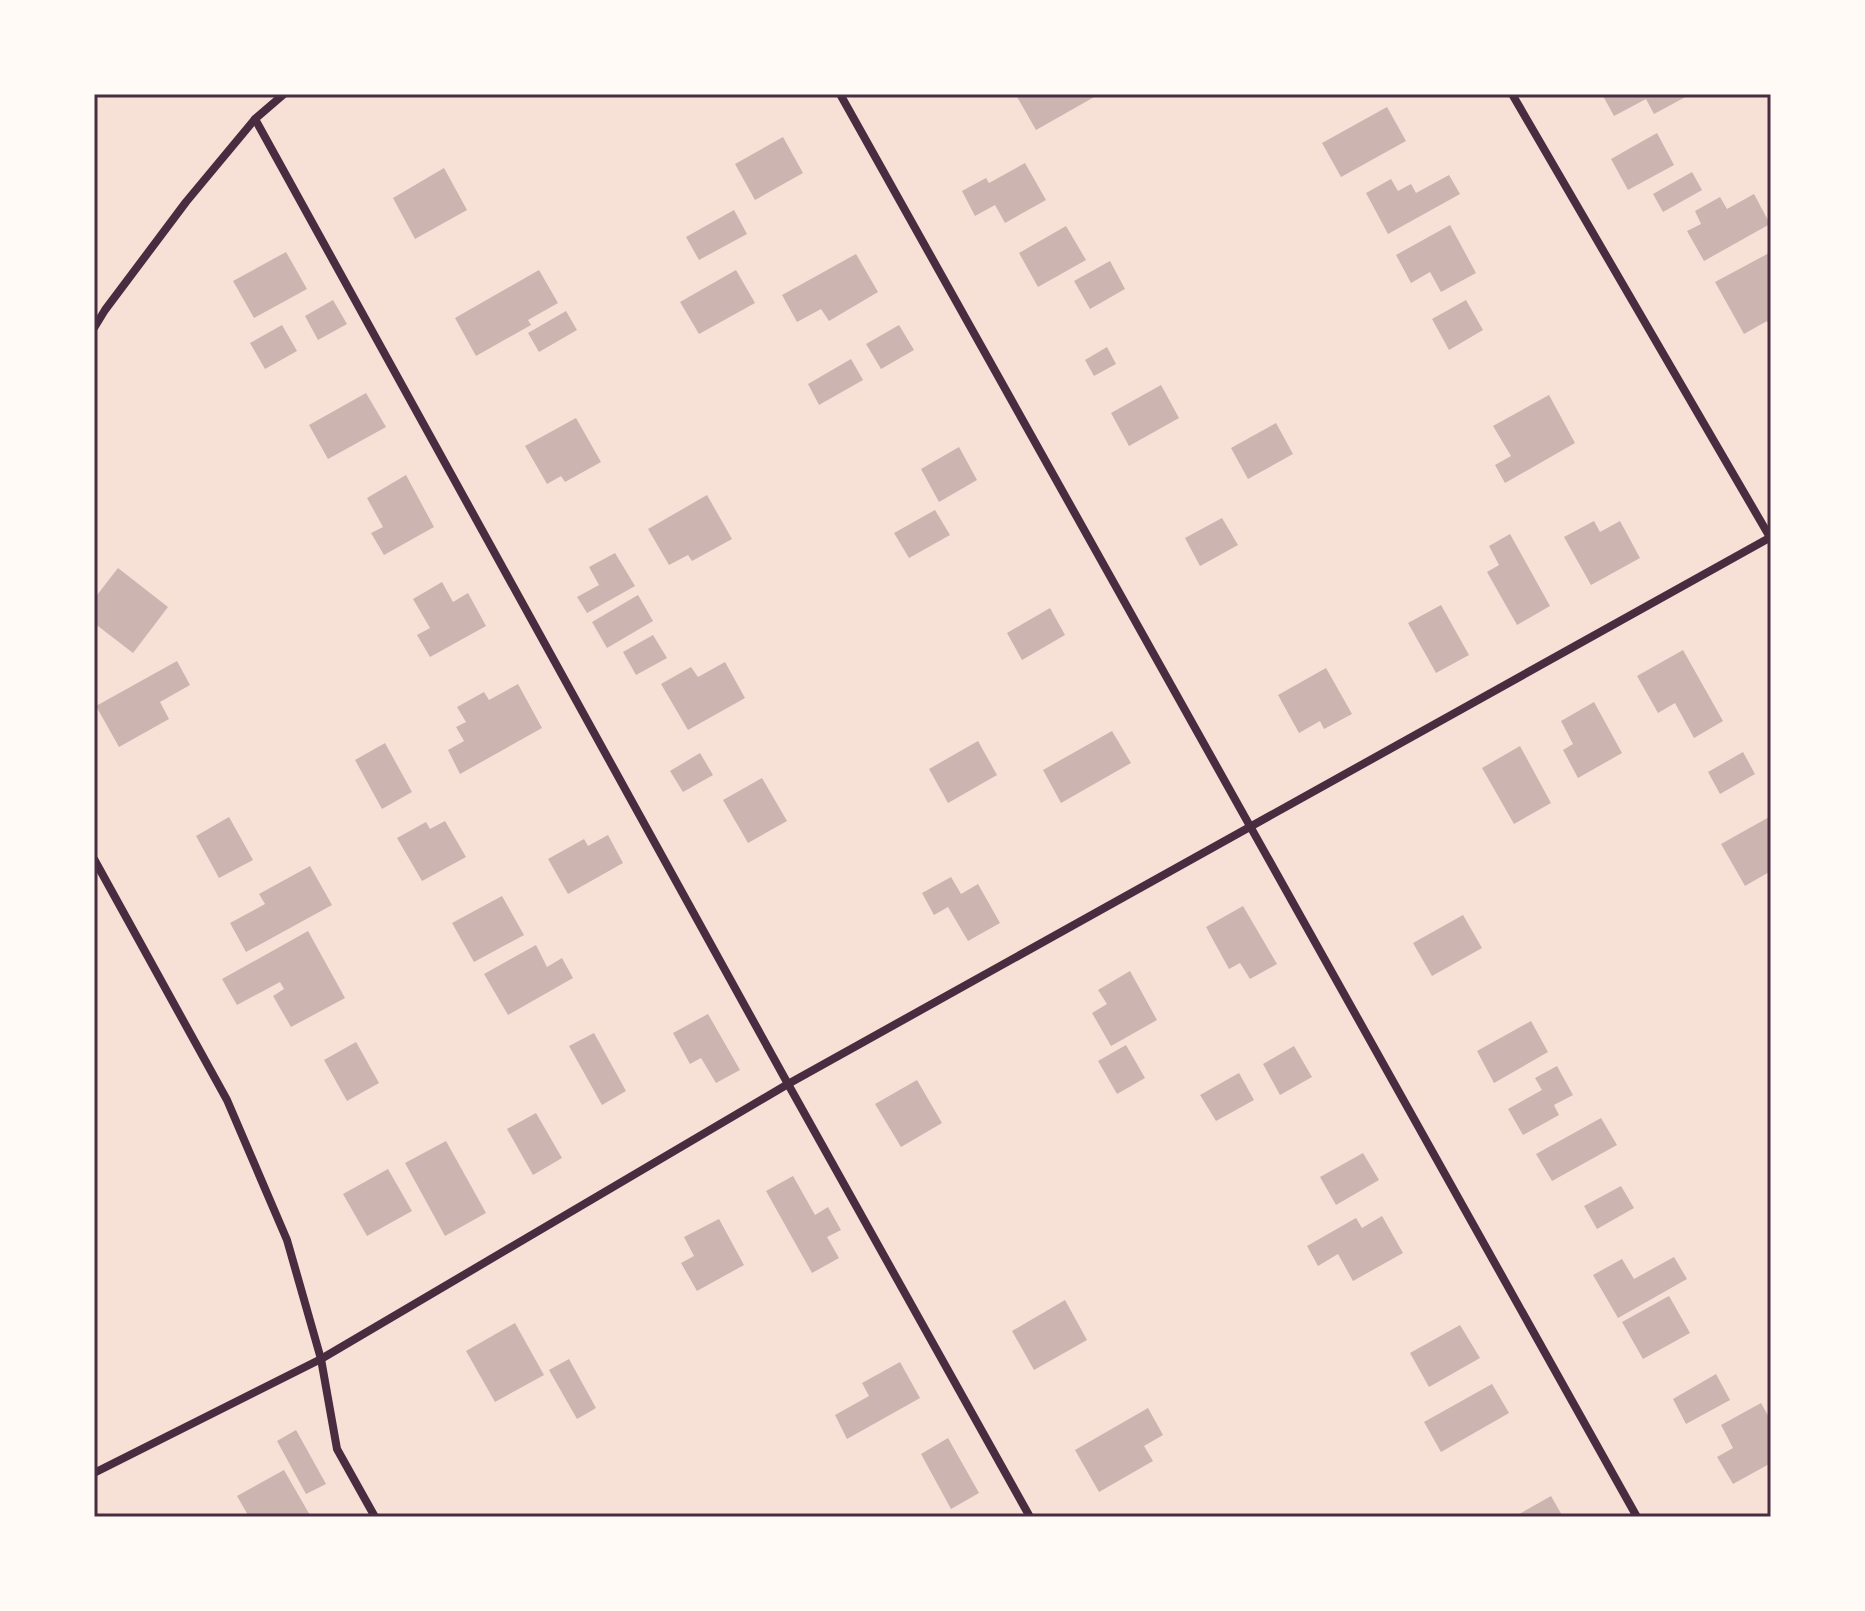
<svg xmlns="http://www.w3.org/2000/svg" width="1865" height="1611" font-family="'DejaVu Sans',sans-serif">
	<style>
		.building { fill: #ccb4b1 }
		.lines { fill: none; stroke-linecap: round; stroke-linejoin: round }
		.minor { stroke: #4a2c40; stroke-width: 8 }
		.neatline { fill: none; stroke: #4a2c40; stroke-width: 3 }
	</style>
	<rect width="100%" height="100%" fill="#f7e1d7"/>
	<g class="building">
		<polygon points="1019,94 1095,94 1096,96 1036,130 1016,95"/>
		<polygon points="1602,94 1691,94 1654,114 1646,99 1614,116"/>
		<polygon points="1387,107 1406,141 1341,177 1322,143"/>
		<polygon points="1657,133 1674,165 1628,190 1611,159"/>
		<polygon points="783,137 803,173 755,200 735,164"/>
		<polygon points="1025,163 1046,200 1005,223 995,205 975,216 962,191 986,178 989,183"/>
		<polygon points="444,168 467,210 415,239 393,198"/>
		<polygon points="1692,172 1702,190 1663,212 1653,194"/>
		<polygon points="1449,175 1460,194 1388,234 1366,193 1391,179 1398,191 1411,184 1416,193"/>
		<polygon points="1754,194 1770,224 1704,261 1687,231 1701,224 1695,211 1720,197 1727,209"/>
		<polygon points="734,210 747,234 699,260 686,237"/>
		<polygon points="1450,225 1476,273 1441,292 1430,272 1411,283 1396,255"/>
		<polygon points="1066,226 1086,260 1038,287 1019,253"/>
		<polygon points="286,252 307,289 254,318 233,281"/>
		<polygon points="1771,252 1771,328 1767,321 1744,334 1715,282"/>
		<polygon points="856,254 878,292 829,321 821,309 797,322 782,295"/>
		<polygon points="1110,261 1125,289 1090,309 1074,281"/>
		<polygon points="539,270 558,303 528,320 531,325 476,356 455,318"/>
		<polygon points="736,270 755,303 699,334 680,302"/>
		<polygon points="333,300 347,324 318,340 305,316"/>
		<polygon points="1466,300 1483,330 1449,350 1432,319"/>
		<polygon points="566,311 577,330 539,352 528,333"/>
		<polygon points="282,325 297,351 265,369 250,343"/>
		<polygon points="899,325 914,350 881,369 866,344"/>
		<polygon points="1107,347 1116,364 1094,376 1085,360"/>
		<polygon points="851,359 863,380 819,405 808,384"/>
		<polygon points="1161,385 1179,418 1129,446 1111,413"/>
		<polygon points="366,393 386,427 328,459 309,425"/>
		<polygon points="1549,395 1575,443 1505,483 1495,465 1511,456 1493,426"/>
		<polygon points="576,418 601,462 565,482 561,476 547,484 525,446"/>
		<polygon points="1276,423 1293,454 1248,479 1231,448"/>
		<polygon points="959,447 977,480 939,502 921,469"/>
		<polygon points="406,475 434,527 384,555 371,533 383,527 367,498"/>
		<polygon points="707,495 732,539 692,561 688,555 669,565 648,529"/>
		<polygon points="935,510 950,535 909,558 894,533"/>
		<polygon points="1222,518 1238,545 1200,566 1185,538"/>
		<polygon points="1594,521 1600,532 1620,521 1640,558 1591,585 1564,537"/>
		<polygon points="1510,534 1550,606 1517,625 1487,572 1499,565 1489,546"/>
		<polygon points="615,553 635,586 587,613 577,597 599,585 589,567"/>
		<polygon points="118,568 168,607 133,653 94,623 94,599"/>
		<polygon points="442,582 453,602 468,593 486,626 430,657 417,635 430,628 413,599"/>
		<polygon points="638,595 653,621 607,648 592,622"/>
		<polygon points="1441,605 1469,655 1436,673 1408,623"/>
		<polygon points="1050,608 1065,635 1022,660 1007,633"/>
		<polygon points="653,635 667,658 636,675 623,652"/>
		<polygon points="1683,650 1723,721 1694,738 1675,703 1658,713 1637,676"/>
		<polygon points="177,661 190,685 160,702 169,719 119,747 96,706"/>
		<polygon points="725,662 745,698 688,730 661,684 691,667 698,677"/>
		<polygon points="1326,668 1352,714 1324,729 1320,721 1299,733 1278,695"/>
		<polygon points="518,684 542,728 460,774 448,750 464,741 456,727 466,722 457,707 484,692 489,700"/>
		<polygon points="1594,702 1622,753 1578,778 1563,750 1573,744 1561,721"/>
		<polygon points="1112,731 1131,763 1061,803 1043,770"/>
		<polygon points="978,741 997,775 948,803 929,769"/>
		<polygon points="385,743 412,792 382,809 355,760"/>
		<polygon points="1520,746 1551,803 1514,824 1482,768"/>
		<polygon points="1743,752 1755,774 1720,794 1708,772"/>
		<polygon points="700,753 713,775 683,792 670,771"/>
		<polygon points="762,778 787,821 748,843 723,800"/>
		<polygon points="1771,816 1771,871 1745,886 1721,844"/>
		<polygon points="229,817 253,860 219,878 196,836"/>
		<polygon points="445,821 466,857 422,881 397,838 426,822 430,829"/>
		<polygon points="608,835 623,863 568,894 548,859 584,839 588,846"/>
		<polygon points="310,866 332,905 246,952 230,923 265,904 259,894"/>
		<polygon points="951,877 961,894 978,884 1000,923 968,941 948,907 934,915 922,893"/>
		<polygon points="502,896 524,935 474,962 452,923"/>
		<polygon points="1243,906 1277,964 1250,979 1240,963 1229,969 1206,927"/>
		<polygon points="1463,915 1482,948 1432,976 1413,943"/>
		<polygon points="308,931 345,998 291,1027 273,996 284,989 280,982 237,1005 222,979"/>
		<polygon points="536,945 547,967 562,958 573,978 508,1015 484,974"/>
		<polygon points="1130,971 1157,1020 1111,1046 1092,1013 1107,1004 1098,990"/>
		<polygon points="708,1014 740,1070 716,1083 701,1058 690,1064 673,1033"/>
		<polygon points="1531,1021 1548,1052 1494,1083 1477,1051"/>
		<polygon points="594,1033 626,1091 602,1105 569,1046"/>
		<polygon points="356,1042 379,1083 347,1101 324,1060"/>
		<polygon points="1126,1045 1145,1078 1117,1094 1098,1061"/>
		<polygon points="1294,1046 1312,1077 1280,1095 1263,1064"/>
		<polygon points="1557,1066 1573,1095 1554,1105 1559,1115 1523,1135 1508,1109 1542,1090 1535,1078"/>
		<polygon points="1239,1073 1254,1100 1216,1121 1200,1095"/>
		<polygon points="917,1080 942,1123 901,1147 875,1104"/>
		<polygon points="536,1113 562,1158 533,1175 507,1129"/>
		<polygon points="1601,1118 1617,1145 1552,1181 1536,1154"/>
		<polygon points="446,1141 486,1213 445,1236 405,1163"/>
		<polygon points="1363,1153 1379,1180 1336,1205 1320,1177"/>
		<polygon points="388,1169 412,1211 367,1236 343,1194"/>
		<polygon points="793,1176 815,1215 828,1207 841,1230 827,1237 839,1258 812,1273 766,1191"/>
		<polygon points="1621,1186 1634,1208 1597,1229 1584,1206"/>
		<polygon points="1382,1216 1403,1253 1353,1281 1338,1254 1318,1266 1307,1246 1356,1218 1362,1228"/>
		<polygon points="719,1219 744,1265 697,1291 681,1263 694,1256 684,1237"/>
		<polygon points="1674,1257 1687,1279 1618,1318 1593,1275 1622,1259 1634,1279"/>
		<polygon points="1669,1296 1690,1333 1643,1359 1622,1322"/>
		<polygon points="1065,1300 1087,1340 1034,1370 1012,1331"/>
		<polygon points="515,1323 544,1375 495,1402 466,1351"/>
		<polygon points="1460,1325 1480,1358 1429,1387 1410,1353"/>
		<polygon points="569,1359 596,1408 577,1419 549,1370"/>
		<polygon points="900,1362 920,1398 847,1439 835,1415 869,1396 862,1383"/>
		<polygon points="1716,1374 1730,1400 1686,1424 1673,1399"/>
		<polygon points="1492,1384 1509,1413 1441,1452 1424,1422"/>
		<polygon points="1761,1403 1771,1421 1771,1463 1733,1484 1717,1457 1733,1448 1721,1425"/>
		<polygon points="1148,1408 1163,1435 1144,1446 1153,1461 1099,1492 1075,1450"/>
		<polygon points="296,1430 326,1484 306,1494 277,1441"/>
		<polygon points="948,1438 979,1493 951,1509 921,1454"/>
		<polygon points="284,1470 311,1517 249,1517 237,1496"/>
		<polygon points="1551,1496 1563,1517 1514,1517"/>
	</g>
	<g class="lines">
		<g class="minor">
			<polyline points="840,94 1637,1517"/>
			<polyline points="1512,94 1771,539"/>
			<polyline points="255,119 788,1084 1030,1517"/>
			<polyline points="94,328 105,310 186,202 255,119 284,94"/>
			<polyline points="94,859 227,1100 287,1240 321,1359 337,1449 375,1517"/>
			<polyline points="94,1473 321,1359 788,1084 1771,537"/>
		</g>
	</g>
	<rect width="1865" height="1611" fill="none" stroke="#fffaf5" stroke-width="192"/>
	<rect x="96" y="96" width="1673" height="1419" class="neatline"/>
</svg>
